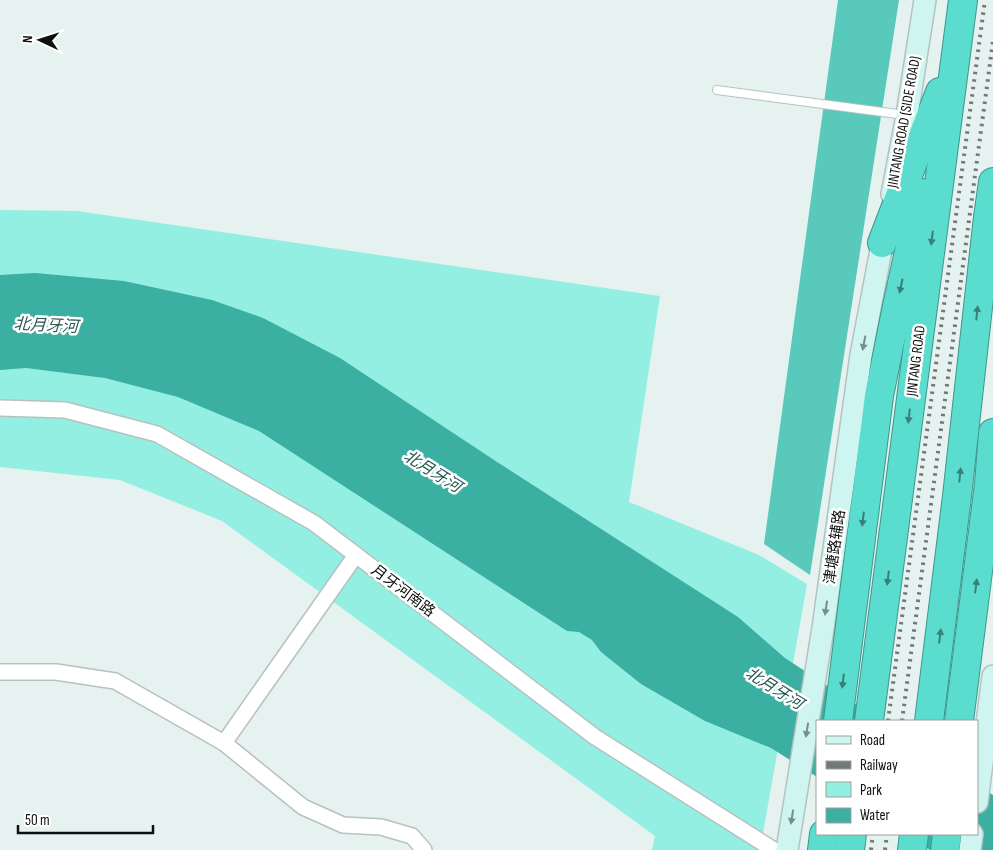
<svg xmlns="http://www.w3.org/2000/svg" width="993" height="850" font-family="'Sofia Sans Condensed','Noto Sans SC',sans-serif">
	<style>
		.green { fill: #92efe2 }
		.forest { fill: #59c9bb }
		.water { fill: #3bafa2 }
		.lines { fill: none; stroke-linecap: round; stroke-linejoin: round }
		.lane-casing { stroke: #b7c2c0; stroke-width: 10 }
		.street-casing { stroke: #b7c2c0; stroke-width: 18 }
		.secondary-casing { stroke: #b7c2c0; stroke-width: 24 }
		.highway-casing { stroke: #3f958b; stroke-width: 30 }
		.lane { stroke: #fff; stroke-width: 8 }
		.street { stroke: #fff; stroke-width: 15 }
		.secondary { stroke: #cef5f0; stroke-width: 21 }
		.highway { stroke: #5addce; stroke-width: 28 }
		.rail { stroke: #727978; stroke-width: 4; stroke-dasharray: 2.5 5; stroke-linecap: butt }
		.oneway { fill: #378178 }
		.oneway2 { fill: #778e8b }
		.labels { text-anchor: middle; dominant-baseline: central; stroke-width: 5; stroke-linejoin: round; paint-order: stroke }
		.street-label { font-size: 15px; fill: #0c100f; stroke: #fff }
		.water-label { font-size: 16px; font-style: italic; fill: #275851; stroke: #fff }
	</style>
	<rect width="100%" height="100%" fill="#e6f2f0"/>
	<polygon class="green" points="0,210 77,211 660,296 629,502 759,555 807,584 760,850 652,850 655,836 222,521 120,480 0,467"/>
	<polygon class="forest" points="838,0 899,0 810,575 764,544"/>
	<g class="water">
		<polygon points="35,273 124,281 212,300 263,318 340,358 497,462 738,617 785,658 881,721 817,721 817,777 771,748 705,721 641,684 601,652 592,640 579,632 567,631 259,431 178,397 105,378 26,368 0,370 0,275"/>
		<polygon points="977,785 993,795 993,850 930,850 905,834 977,834"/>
	</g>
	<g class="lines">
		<g class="lane-casing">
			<polyline id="lane" points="717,90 905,115"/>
		</g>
		<g class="street-casing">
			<g id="street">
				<polyline points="0,408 65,410 157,434 314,523 595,737 774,850"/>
				<polyline points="0,672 56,672 115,681 224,743 303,807 343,825 381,827 412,836 424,850"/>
				<polyline points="224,743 356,555"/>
			</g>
		</g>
		<g class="secondary-casing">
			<g id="secondary">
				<polyline points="892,194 907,115 925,0"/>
				<polyline points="977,802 993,676"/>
				<polyline points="787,850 823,628 861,355 885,229"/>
				<polyline points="970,850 972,834"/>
			</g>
		</g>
		<g class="highway-casing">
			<g id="highway">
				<polyline points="882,243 940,92"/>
				<polyline points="838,721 879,396 897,306 922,193"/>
				<polyline points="869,721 963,0"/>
				<polyline points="929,721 957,496 988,217 993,182"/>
				<polyline points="959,721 989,484 993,433"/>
				<polyline points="822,850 824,834"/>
				<polyline points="850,850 852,834"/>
				<polyline points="912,850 914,834"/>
				<polyline points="945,850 947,834"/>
			</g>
		</g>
		<use href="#lane" class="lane"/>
		<use href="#street" class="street"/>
		<use href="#secondary" class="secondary"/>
		<use href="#highway" class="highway"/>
		<g class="rail">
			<polyline points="888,721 985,0"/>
			<polyline points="902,721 993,41"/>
			<polyline points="871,850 873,834"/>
			<polyline points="885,850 887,834"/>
		</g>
	</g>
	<defs><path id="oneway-solid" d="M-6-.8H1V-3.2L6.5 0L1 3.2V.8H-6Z" transform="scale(1.25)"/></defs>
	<g class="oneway">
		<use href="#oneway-solid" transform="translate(932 238) rotate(97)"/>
		<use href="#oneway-solid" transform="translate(901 286) rotate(102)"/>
		<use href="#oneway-solid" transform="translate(977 313) rotate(-84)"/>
		<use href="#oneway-solid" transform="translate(909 416) rotate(97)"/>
		<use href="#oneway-solid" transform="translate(960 475) rotate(-84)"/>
		<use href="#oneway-solid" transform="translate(863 519) rotate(97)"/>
		<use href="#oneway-solid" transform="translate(888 578) rotate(97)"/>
		<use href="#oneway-solid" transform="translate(976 586) rotate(-83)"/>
		<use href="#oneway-solid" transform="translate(940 636) rotate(-83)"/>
		<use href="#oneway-solid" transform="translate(843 681) rotate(97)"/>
	</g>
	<g class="oneway2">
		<use href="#oneway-solid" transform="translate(864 343) rotate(101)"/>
		<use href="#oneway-solid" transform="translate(826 608) rotate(98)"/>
		<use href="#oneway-solid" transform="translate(807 730) rotate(99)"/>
		<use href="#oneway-solid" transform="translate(792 817) rotate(99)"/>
	</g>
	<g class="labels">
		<g class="street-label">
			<text transform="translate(904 122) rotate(-80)">JINTANG ROAD (SIDE ROAD)</text>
			<text transform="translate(916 361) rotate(-83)">JINTANG ROAD</text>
			<text transform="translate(835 547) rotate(-82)">津塘路辅路</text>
			<text transform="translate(403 591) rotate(37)">月牙河南路</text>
		</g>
		<g class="water-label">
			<text transform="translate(46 326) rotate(3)">北月牙河</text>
			<text transform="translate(432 472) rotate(32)">北月牙河</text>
			<text transform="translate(774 689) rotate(32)">北月牙河</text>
		</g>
	</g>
	<rect x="816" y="720" width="162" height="115" fill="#ffffff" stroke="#9e9f9f"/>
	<rect x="826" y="736" width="25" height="8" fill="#cef5f0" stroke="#9e9f9f"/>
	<text x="860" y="745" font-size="15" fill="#0c100f">Road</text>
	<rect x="826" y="761" width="25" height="8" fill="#727978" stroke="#9e9f9f"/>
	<text x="860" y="770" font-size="15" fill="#0c100f">Railway</text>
	<rect x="826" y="782" width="25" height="15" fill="#92efe2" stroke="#9e9f9f"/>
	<text x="860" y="795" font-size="15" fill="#0c100f">Park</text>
	<rect x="826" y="808" width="25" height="15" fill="#3bafa2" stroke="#9e9f9f"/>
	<text x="860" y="820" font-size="15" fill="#0c100f">Water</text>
	<g transform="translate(40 40) rotate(274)" stroke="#ffffff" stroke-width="4" paint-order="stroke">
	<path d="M0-4L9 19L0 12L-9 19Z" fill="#0c100f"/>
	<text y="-8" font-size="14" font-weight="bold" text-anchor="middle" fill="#0c100f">N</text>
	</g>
	<path d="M18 825v8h135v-8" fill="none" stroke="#0c100f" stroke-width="2.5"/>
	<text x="25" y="825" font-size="15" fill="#0c100f" stroke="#ffffff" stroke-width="4" paint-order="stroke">50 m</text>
</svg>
